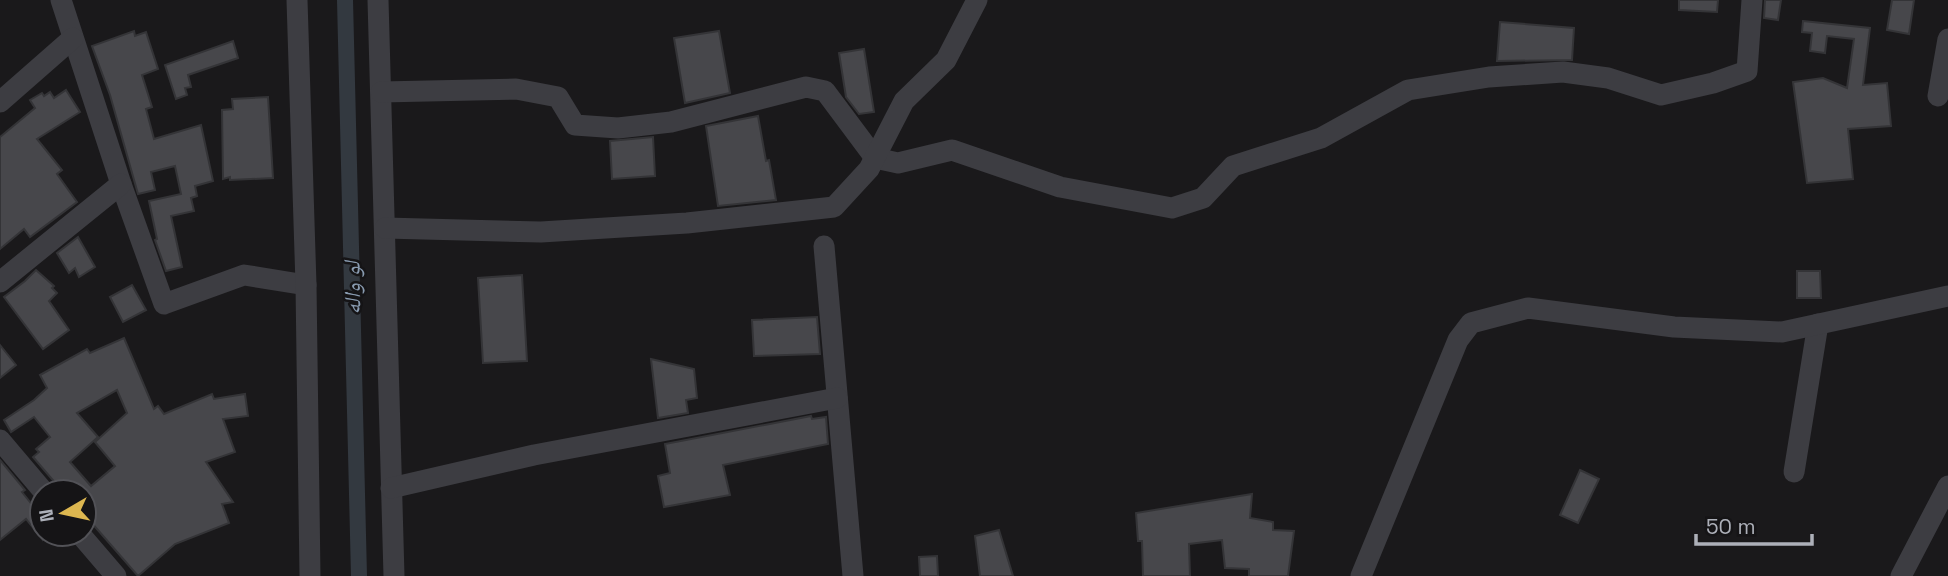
<svg xmlns="http://www.w3.org/2000/svg" width="1948" height="576" font-family="'Space Grotesk','Noto Naskh Arabic',sans-serif">
	<style>
		.lines { fill: none; stroke-linecap: round; stroke-linejoin: round }
		.canal { stroke: #333940; stroke-width: 16 }
		.building { fill: #47474b; stroke: #343437; stroke-width: 2; fill-rule: evenodd }
		.minor { stroke: #3d3d42; stroke-width: 21 }
		.labels { text-anchor: middle; dominant-baseline: central; stroke-width: 5; stroke-linejoin: round; paint-order: stroke }
		.water-label { font-size: 23px; font-style: italic; fill: #899bb0; stroke: #151416 }
	</style>
	<rect width="100%" height="100%" fill="#1a191b"/>
	<g class="lines">
		<polyline class="canal" points="345,0 359,576"/>
	</g>
	<g class="building">
		<polygon points="1679,0 1718,0 1717,12 1679,10"/>
		<polygon points="1765,0 1781,0 1778,20 1764,18"/>
		<polygon points="1892,0 1914,0 1909,34 1887,30"/>
		<polygon points="1803,21 1870,28 1863,85 1887,83 1891,126 1848,129 1853,179 1807,183 1793,82 1823,78 1847,88 1854,39 1827,36 1825,53 1810,51 1812,33 1802,32"/>
		<polygon points="1500,22 1574,28 1572,60 1497,61"/>
		<polygon points="134,31 135,36 146,32 158,69 142,75 152,107 146,109 154,139 201,125 213,181 195,186 197,196 191,198 194,211 171,216 182,267 166,271 155,240 157,239 149,201 181,194 175,166 151,172 155,190 138,194 110,95 92,46"/>
		<polygon points="719,31 730,93 685,103 674,38"/>
		<polygon points="233,41 238,58 188,75 191,87 185,88 187,95 176,99 165,65"/>
		<polygon points="864,49 874,112 859,114 846,97 839,53"/>
		<polygon points="66,90 80,112 37,139 62,170 57,174 77,202 30,237 24,229 0,249 0,137 35,108 30,100 42,93 44,96 50,92 54,98"/>
		<polygon points="268,97 273,178 230,180 230,177 223,179 222,110 233,109 232,99"/>
		<polygon points="758,116 766,161 769,160 776,200 718,206 706,126"/>
		<polygon points="653,137 655,176 612,179 610,141"/>
		<polygon points="78,237 95,267 79,277 75,268 69,273 57,253"/>
		<polygon points="36,270 54,286 52,288 57,293 49,301 69,330 43,349 4,297 25,281"/>
		<polygon points="1797,271 1820,271 1821,298 1797,298"/>
		<polygon points="522,275 527,361 483,363 478,278"/>
		<polygon points="132,285 146,310 123,322 110,297"/>
		<polygon points="817,317 820,354 754,356 752,320"/>
		<path d="M 124,338 L 154,409 L 158,406 L 164,414 L 212,394 L 214,399 L 245,394 L 248,416 L 223,419 L 235,452 L 206,462 L 233,502 L 222,504 L 229,523 L 175,544 L 138,576 L 90,521 L 88,524 L 84,522 L 84,492 L 63,492 L 33,457 L 39,452 L 36,449 L 50,437 L 34,417 L 11,432 L 4,420 L 34,400 L 47,388 L 40,375 L 87,349 L 90,353 ZM 117,390 L 127,413 L 95,442 L 115,466 L 91,486 L 70,462 L 98,437 L 77,413 Z"/>
		<polygon points="0,345 16,365 0,378"/>
		<polygon points="651,359 694,369 697,398 686,400 688,413 658,418"/>
		<polygon points="811,416 812,419 826,417 828,444 723,465 730,495 664,507 658,476 670,473 665,444"/>
		<polygon points="0,460 25,490 22,492 42,517 42,539 26,519 0,540"/>
		<polygon points="1580,470 1599,479 1578,523 1560,515"/>
		<polygon points="1252,494 1250,518 1273,522 1273,530 1294,531 1288,576 1249,576 1249,569 1225,568 1222,540 1189,544 1190,576 1143,576 1142,541 1138,541 1136,513"/>
		<polygon points="999,530 1013,576 980,576 975,536"/>
		<polygon points="937,556 938,576 920,576 919,557"/>
	</g>
	<g class="lines">
		<g class="minor">
			<polyline points="61,0 121,184 164,304 244,275 306,285"/>
			<polyline points="297,0 306,285 310,576"/>
			<polyline points="378,0 394,576"/>
			<polyline points="381,92 516,89 558,97 575,125 618,128 671,122 806,87 825,91 875,158 898,163 952,150 1060,187 1172,208 1203,198 1233,166 1321,138 1408,90 1489,77 1563,72 1608,78 1661,95 1713,83 1747,71 1752,0"/>
			<polyline points="1938,96 1948,39"/>
			<polyline points="0,102 73,38"/>
			<polyline points="385,228 541,232 687,223 834,207 869,169 904,101 946,60 977,0"/>
			<polyline points="824,246 853,576"/>
			<polyline points="0,282 121,184"/>
			<polyline points="0,440 44,492"/>
			<polyline points="1794,472 1818,324"/>
			<polyline points="391,488 534,455 837,398"/>
			<polyline points="80,534 116,576"/>
			<polyline points="1361,576 1458,340 1471,323 1528,308 1674,327 1782,332 1948,296"/>
			<polyline points="1901,576 1948,486"/>
		</g>
	</g>
	<g class="labels">
		<g class="water-label">
			<text transform="translate(352 288) rotate(-91)">لو واله</text>
		</g>
	</g>
	<g transform="translate(63 513) rotate(261)"><circle r="33" fill="#151416" stroke="#525257" stroke-width="2"/>
	<path d="M0-5L12 26L0 18L-12 26Z" fill="#ddb750"/>
	<text y="-10" font-size="19" font-weight="bold" text-anchor="middle" fill="#adb0b9">N</text>
	</g>
	<path d="M1696 534v10h116v-10" fill="none" stroke="#adb0b9" stroke-width="3.5"/>
	<text x="1706" y="534" font-size="21" fill="#adb0b9" stroke="#151416" stroke-width="5" paint-order="stroke">50 m</text>
</svg>
